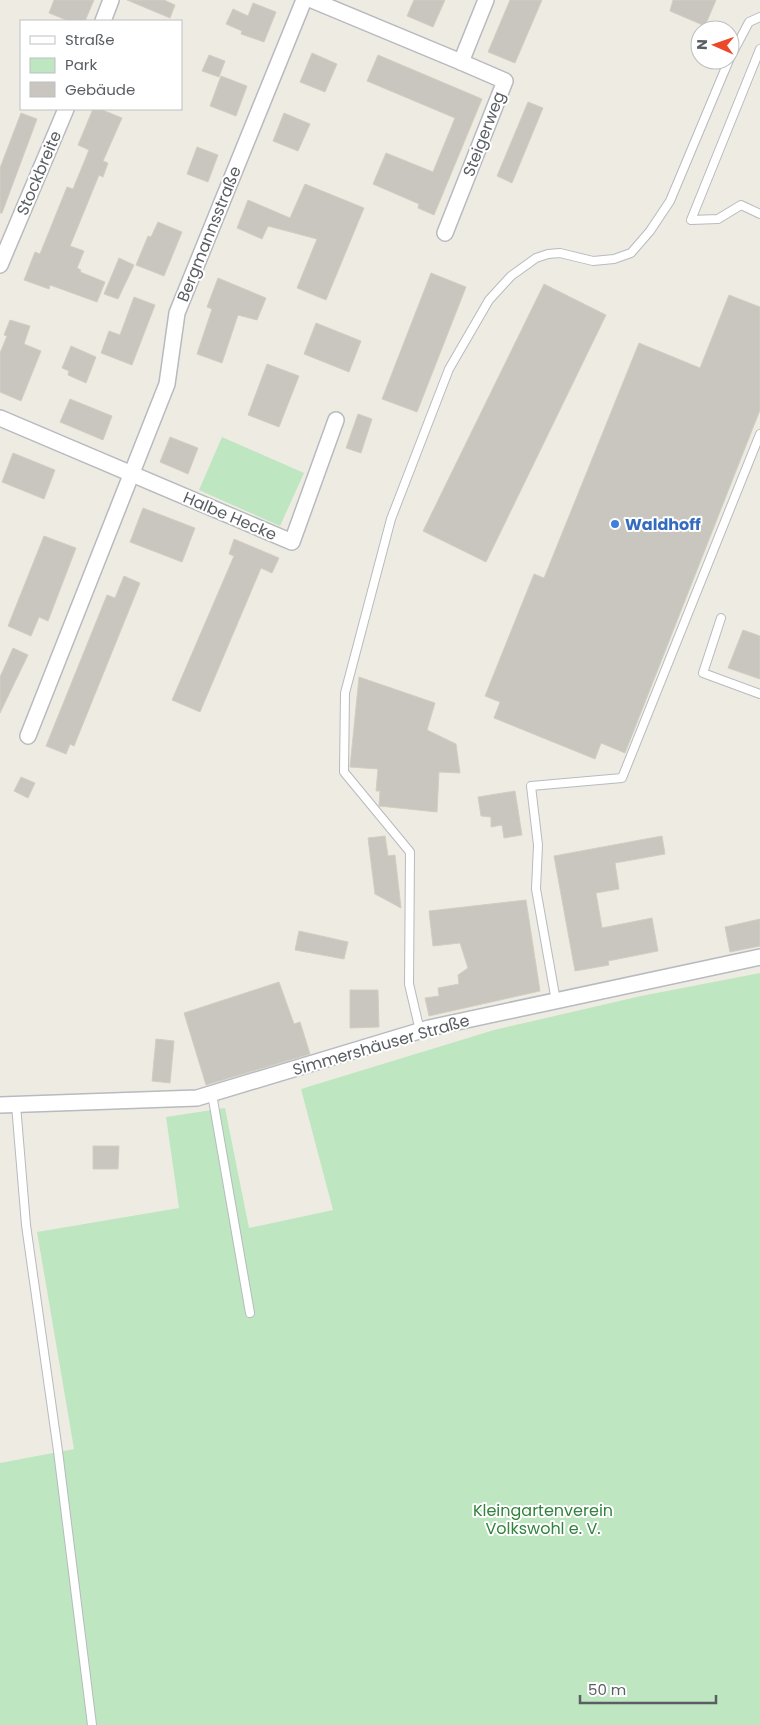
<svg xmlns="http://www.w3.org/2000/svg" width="760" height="1725" font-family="Poppins,sans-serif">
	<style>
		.green { fill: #bee6c1 }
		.building { fill: #c8c6bf; stroke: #d2cec0 }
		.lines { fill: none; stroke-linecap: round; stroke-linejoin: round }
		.service-casing { stroke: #b7babf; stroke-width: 10 }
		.minor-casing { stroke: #b7babf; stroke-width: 18 }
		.service { stroke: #fff; stroke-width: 8 }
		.minor { stroke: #fff; stroke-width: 15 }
		.shop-dot { fill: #3f7fe0; stroke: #fff; stroke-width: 2 }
		.labels { text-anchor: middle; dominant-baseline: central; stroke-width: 4; stroke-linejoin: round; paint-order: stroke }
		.street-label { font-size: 16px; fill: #5a5e63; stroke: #fff }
		.shop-label { font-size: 16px; font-weight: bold; fill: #366cbe; stroke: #fff; text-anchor: start }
		.park-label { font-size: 16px; fill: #32833d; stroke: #fff }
	</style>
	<rect width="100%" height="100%" fill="#eeece2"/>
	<g class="green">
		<polygon points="222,437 304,473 280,526 199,490"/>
		<polygon points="760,973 760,1725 0,1725 0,1463 74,1449 37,1232 179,1208 166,1117 225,1108 249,1228 333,1210 301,1089 494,1030 641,996"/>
	</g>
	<g class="building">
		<polygon points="54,0 94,0 85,21 69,21 49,13"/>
		<polygon points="127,0 164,0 175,5 170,18"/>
		<polygon points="414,0 445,0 433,27 407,16"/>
		<polygon points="510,0 542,0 515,63 488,52"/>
		<polygon points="673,0 716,0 705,26 670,11"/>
		<polygon points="253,3 276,12 264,42 241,34 242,31 226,24 233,9 248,16"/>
		<polygon points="312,53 337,64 325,92 300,82"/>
		<polygon points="209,55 225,61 219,77 202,71"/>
		<polygon points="378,55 482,99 434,215 418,208 419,204 373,184 386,153 433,172 455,118 367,81"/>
		<polygon points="221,76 247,86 236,116 210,106"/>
		<polygon points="528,102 543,108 512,183 497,176"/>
		<polygon points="93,109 100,109 122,118 103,161 108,163 103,177 99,175 70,246 84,251 77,268 81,270 80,272 105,282 97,302 50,285 49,289 24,280 35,252 40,254 67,187 73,189 89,150 78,145"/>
		<polygon points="21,113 37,119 2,213 0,213 0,168"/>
		<polygon points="284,113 310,124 298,151 273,141"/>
		<polygon points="197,147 218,155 208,182 187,174"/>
		<polygon points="305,184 364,208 326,300 297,288 317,239 268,226 262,239 237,228 248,200 290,218"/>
		<polygon points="158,222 182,232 164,276 136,265 148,236 151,237"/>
		<polygon points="119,258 134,265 118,299 104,294"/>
		<polygon points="431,273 466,287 417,412 382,399"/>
		<polygon points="218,278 266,298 257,320 238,315 222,363 197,354 212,309 207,307"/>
		<polygon points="544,284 606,315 486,562 423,531"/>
		<polygon points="729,295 760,307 760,410 625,753 601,743 595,759 494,718 500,702 485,696 534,574 544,578 639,343 700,368"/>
		<polygon points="134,297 155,305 132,365 101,353 109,331 120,335"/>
		<polygon points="10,320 30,326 24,344 41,351 21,401 0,392 0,353 7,336 4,335"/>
		<polygon points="316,323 361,341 349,372 304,354"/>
		<polygon points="71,346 96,357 86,383 68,375 69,371 62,368"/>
		<polygon points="267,364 299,376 279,427 248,415"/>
		<polygon points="70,399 112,416 103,440 60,422"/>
		<polygon points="358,414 372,419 361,453 346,448"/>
		<polygon points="170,437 198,448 188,474 160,462"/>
		<polygon points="13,453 55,470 44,499 2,482"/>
		<polygon points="143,508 195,528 182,562 130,542"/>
		<polygon points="44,536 76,548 48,621 39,617 31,636 8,626"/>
		<polygon points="234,539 279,558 272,573 261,568 200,712 172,700 234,556 229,554"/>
		<polygon points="124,576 140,583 74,746 70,744 66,754 46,746 107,595 115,598"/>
		<polygon points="743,630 760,636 760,679 728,668"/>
		<polygon points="13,648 28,655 0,713 0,677"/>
		<polygon points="359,677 435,703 427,730 456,744 460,773 439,772 437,812 379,806 380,791 376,791 378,769 350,767"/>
		<polygon points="21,777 35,783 28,798 14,791"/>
		<polygon points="515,791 522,835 504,838 502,825 491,827 491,817 481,816 478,797"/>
		<polygon points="385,836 388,856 395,855 401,908 375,894 368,838"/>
		<polygon points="662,836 665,854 615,863 619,889 596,893 602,928 652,918 658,951 608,961 609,965 575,971 554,856"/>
		<polygon points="526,900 540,991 429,1016 425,998 439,996 438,988 459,984 458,975 468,968 460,943 433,946 429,911"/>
		<polygon points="760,919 760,946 730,952 725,927"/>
		<polygon points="299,931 348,942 344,959 295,950"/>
		<polygon points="279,982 294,1024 300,1022 310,1054 206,1085 184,1013"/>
		<polygon points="350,990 378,990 379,1027 350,1028"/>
		<polygon points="156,1039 174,1041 170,1083 152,1081"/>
		<polygon points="93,1146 119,1146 118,1169 93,1169"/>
	</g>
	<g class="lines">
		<g class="service-casing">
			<g id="service">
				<polyline points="760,49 691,220 718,219 741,205 760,214"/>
				<polyline points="730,58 749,22 760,17"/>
				<polyline points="721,618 703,673 760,694"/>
				<polyline points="556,1001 536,889 538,845 531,786 622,778 760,434"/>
				<polyline points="420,1031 409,984 410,852 344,772 345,693 391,519 449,369 489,300 511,276 536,258 548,254 560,253 593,261 614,259 631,253 650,231 670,201 729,60"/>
				<polyline points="212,1094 250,1313"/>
				<polyline points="16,1105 26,1225 58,1451 92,1725"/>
			</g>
		</g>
		<g class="minor-casing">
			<g id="minor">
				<polyline points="312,0 461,62"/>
				<polyline points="103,21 111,0"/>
				<polyline points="445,233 505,81 461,62 486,0"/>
				<polyline points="0,265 66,109"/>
				<polyline points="0,418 292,542 336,420"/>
				<polyline points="28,736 167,384 177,313 304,0"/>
				<polyline points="0,1105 197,1098 429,1028 760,957"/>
			</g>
		</g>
		<use href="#service" class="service"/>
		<use href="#minor" class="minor"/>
	</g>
	<circle class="shop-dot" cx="615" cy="524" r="5"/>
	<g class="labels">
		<g class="street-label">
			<text transform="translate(484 134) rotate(-69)">Steigerweg</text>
			<text transform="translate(39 173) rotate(-67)">Stockbreite</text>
			<text transform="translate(209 234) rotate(-68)">Bergmannsstraße</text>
			<text transform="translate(230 516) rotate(23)">Halbe Hecke</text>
			<text transform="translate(381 1045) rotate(-16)">Simmershäuser Straße</text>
		</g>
		<g class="shop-label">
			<text x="625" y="524">Waldhoff</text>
		</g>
		<g class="park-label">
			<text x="543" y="1510">Kleingartenverein<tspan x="543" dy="18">Volkswohl e. V.</tspan></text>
		</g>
	</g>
	<rect x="20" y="20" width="162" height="90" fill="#ffffff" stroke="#bdbfc1"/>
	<rect x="30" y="36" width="25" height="8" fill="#ffffff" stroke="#bdbfc1"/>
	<text x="65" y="45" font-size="15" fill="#5a5e63">Straße</text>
	<rect x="30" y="58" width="25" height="15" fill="#bee6c1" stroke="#bdbfc1"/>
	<text x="65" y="70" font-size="15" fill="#5a5e63">Park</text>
	<rect x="30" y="82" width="25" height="15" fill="#c8c6bf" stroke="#bdbfc1"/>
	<text x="65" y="95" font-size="15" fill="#5a5e63">Gebäude</text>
	<g transform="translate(715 45) rotate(272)"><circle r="24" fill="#ffffff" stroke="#bdbfc1"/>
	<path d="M0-4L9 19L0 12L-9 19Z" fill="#ec482a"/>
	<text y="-8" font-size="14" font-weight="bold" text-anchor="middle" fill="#5a5e63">N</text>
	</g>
	<path d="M580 1695v8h136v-8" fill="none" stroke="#5a5e63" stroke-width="2.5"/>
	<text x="588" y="1695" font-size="15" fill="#5a5e63" stroke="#ffffff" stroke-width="4" paint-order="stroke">50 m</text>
</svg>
